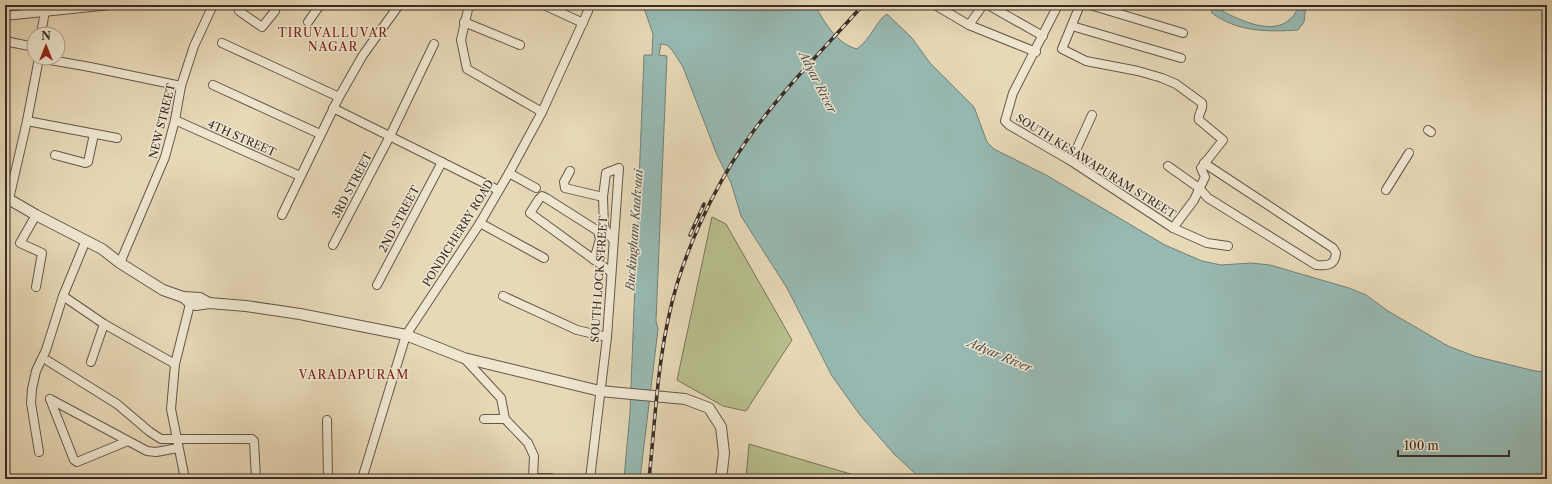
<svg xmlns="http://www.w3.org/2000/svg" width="1552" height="484" font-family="'Libre Caslon Text',serif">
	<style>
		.green { fill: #b7be8d; stroke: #78755a }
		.water { fill: #97b9b2; stroke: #71817a }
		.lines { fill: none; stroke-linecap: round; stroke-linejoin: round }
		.minor-casing { stroke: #64574b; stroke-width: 10 }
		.tertiary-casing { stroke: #64574b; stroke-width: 12 }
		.minor { stroke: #efe6d0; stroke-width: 8 }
		.tertiary { stroke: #efe6d0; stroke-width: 10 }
		.rail-casing { stroke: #392c27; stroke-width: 3.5 }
		.rail { stroke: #efe6d0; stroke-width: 2; stroke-dasharray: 6; stroke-linecap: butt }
		.labels { text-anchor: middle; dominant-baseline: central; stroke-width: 3; stroke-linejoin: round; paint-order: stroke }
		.street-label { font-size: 11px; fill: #392c27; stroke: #efe6d0 }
		.neighbourhood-label { font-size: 12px; letter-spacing: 1px; fill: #7a1f14; stroke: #efe6d0 }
		.water-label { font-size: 12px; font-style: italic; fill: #504f4a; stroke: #efe6d0 }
	</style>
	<rect width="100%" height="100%" fill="#e7d8b6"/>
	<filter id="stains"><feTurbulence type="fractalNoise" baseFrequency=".005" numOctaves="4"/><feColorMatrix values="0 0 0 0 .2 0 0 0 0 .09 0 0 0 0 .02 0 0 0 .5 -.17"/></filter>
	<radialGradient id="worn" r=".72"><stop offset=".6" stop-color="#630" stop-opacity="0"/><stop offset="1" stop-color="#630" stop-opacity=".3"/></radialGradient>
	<g class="green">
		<polygon points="712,217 726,224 792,340 746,411 723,406 677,380"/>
		<polygon points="749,444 854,475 861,479 746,479"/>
	</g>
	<g class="water">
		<path d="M 643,5 L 815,5 C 824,22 837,44 857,49 C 871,39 876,21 887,14 L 912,38 L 930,63 L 974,107 L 987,142 L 994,149 L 1046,175 L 1165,245 L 1202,261 L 1221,265 L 1251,263 L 1270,265 L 1349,288 L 1366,295 L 1388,311 L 1448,346 L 1474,356 L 1535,371 L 1547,372 L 1547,479 L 921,479 L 894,454 L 860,415 L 832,376 L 787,288 L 741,216 L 731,183 L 717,155 L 683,67 L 672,50 L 667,45 L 661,44 L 659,55 L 667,56 L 656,321 L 658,329 L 640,479 L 624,479 L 630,412 L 644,55 L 652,55 L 653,34 Z"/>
		<path d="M 1210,5 L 1220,5 L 1222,11 C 1240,20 1274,37 1291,18 C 1295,15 1297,9 1299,5 L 1306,5 L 1304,22 L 1298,30 C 1268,32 1237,32 1212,13 Z"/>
	</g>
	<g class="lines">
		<g class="minor-casing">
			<g id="minor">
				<polyline points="238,5 239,11 262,27 275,11 274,5"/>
				<polyline points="469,5 461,40 467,69 542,112"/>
				<polyline points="544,5 583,23"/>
				<polyline points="935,5 969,25 1036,52"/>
				<polyline points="988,5 1043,36"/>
				<polyline points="1058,5 1013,93 1005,121 1009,125 1071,161 1173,228 1207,243 1228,246"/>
				<path d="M 1080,5 L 1062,49 L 1086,61 L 1138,71 L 1162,78 L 1176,84 L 1202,103 C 1204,110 1197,114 1199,120 L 1223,140 L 1201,168 L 1205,177 L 1194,200 L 1173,228"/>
				<polyline points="1090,5 1183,33"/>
				<polyline points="1188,5 1189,5"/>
				<polyline points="5,16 110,5"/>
				<polyline points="308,22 320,5"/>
				<polyline points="464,22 520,45"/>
				<polyline points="969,25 983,5"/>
				<polyline points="1072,26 1181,58"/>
				<polyline points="41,34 45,11"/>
				<polyline points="5,41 34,47"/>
				<polyline points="222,43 339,97"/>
				<polyline points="213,85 320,134"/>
				<polyline points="333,108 498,190"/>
				<polyline points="175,120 300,176"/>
				<polyline points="27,121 117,138"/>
				<polyline points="1428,130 1431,132"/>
				<polyline points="55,155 85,163 88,162 94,134"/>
				<polyline points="1071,161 1092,115"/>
				<path d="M 1168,166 L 1199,188 L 1208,198 L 1316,265 C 1326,266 1335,266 1336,253 L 1333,248 L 1204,163"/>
				<polyline points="570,171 564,182 565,188 603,197 604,227 613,240"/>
				<polyline points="509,173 536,188"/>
				<polyline points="1386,190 1409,153"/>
				<polyline points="9,199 27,121 39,58 90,67 181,86"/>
				<polyline points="36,215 20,243 42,253 36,287"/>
				<polyline points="282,215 339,97 363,55 399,5"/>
				<polyline points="480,223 544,258"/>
				<polyline points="333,245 390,136 434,44"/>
				<polyline points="594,260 600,239 598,231 546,198 542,196 539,199 530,213 611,272"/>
				<polyline points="120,263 165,157 175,120 181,86 194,46 213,5"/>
				<polyline points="377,285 442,162"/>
				<polyline points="63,296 104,324 175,364"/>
				<polyline points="503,296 577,330 607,337"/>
				<polyline points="464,358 501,398 505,419 528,443 534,456 533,479"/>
				<polyline points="48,361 117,404 150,432 161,439 252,439 254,441 256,479"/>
				<polyline points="91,362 104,324"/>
				<polyline points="50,399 147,451 156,452 178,448"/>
				<polyline points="50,399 74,460 77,462 128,441"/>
				<polyline points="484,419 505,419"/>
				<polyline points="327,420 328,479"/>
				<polyline points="39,452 31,403 32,389 36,371 46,350 63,296 86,240"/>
				<polyline points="533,478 551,478"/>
				<polyline points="185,479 171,409 175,364 190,304"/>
				<polyline points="362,479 406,335 480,223 509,173 542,112 588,11 589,5"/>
				<polyline points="590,479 607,337 619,168 606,173 603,197"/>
			</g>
		</g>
		<g class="tertiary-casing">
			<g id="tertiary">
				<polyline points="5,197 36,215 102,249 120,263 163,290 183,297 200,298 209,303"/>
				<polyline points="183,297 190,303 196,305 209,303 246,306 300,314 406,335 464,358 600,391 685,399 709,408 721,427 724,453 721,479"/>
			</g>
		</g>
		<use href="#minor" class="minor"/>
		<use href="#tertiary" class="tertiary"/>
		<g class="rail-casing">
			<g id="rail">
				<polyline points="690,235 704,204"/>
				<path d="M 649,479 C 655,423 657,366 670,311 C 682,256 713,189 745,143 C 779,93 823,50 863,5"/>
			</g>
		</g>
		<use href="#rail" class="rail"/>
	</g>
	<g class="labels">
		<g class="street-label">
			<text transform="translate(162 121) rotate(-76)">NEW STREET</text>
			<text transform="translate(242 138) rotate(24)">4TH STREET</text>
			<text transform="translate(1096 166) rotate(32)">SOUTH KESAWAPURAM STREET</text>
			<text transform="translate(352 185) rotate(-62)">3RD STREET</text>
			<text transform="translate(399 219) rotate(-62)">2ND STREET</text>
			<text transform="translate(458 233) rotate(-58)">PONDICHERRY ROAD</text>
			<text transform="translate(599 279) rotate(-86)">SOUTH LOCK STREET</text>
		</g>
		<g class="neighbourhood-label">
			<text x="333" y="32">TIRUVALLUVAR<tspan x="333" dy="14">NAGAR</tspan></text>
			<text x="354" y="374">VARADAPURAM</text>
		</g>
		<g class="water-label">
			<text transform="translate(818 82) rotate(63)">Adyar River</text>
			<text transform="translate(634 230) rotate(-86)">Buckingham Kaalvaai</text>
			<text transform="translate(1000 355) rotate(23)">Adyar River</text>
		</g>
	</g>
	<rect width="1552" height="484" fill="none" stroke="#e7d8b6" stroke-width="20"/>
	<rect x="6" y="6" width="1540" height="472" fill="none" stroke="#392c27" stroke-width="2"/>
	<rect x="10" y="10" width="1532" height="464" fill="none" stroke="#392c27"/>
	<g transform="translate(46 46)"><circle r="19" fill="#efe6d0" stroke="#a69c8c"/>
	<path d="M0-3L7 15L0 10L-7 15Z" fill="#8f2418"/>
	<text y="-6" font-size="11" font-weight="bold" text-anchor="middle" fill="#392c27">N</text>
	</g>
	<path d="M1398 450v6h111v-6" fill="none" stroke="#392c27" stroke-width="2"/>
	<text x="1404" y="450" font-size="12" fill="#392c27" stroke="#efe6d0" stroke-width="3" paint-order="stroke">100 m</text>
	<rect width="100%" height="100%" filter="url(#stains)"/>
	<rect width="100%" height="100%" fill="url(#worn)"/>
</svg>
